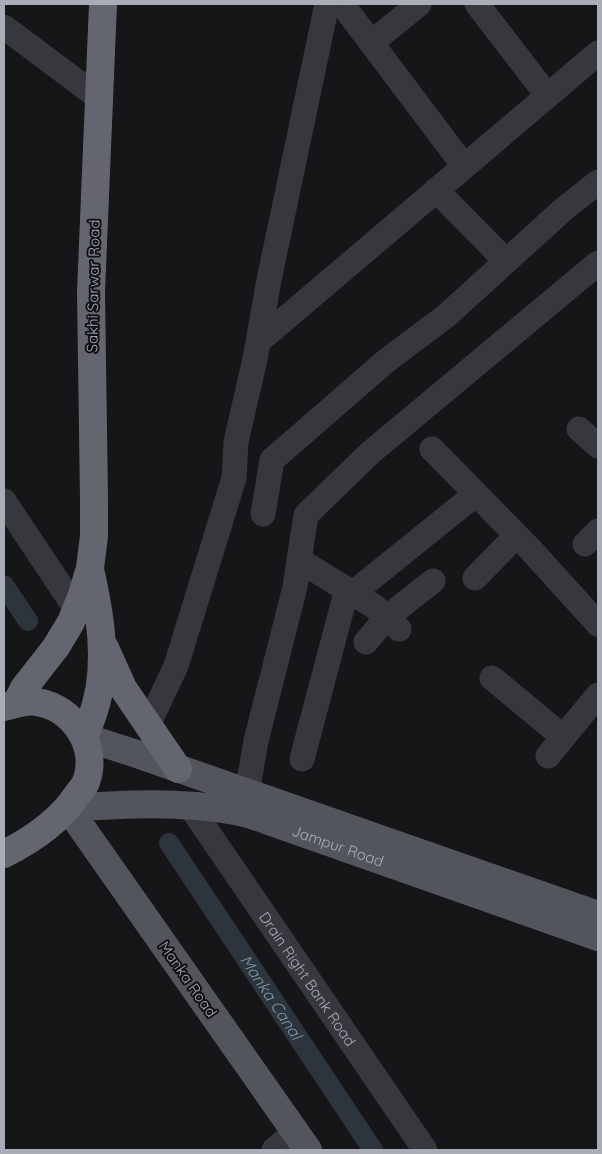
<svg xmlns="http://www.w3.org/2000/svg" width="602" height="1154" font-family="Quicksand,sans-serif">
	<style>
		.lines { fill: none; stroke-linecap: round; stroke-linejoin: round }
		.canal { stroke: #2c353c; stroke-width: 20 }
		.minor { stroke: #37383d; stroke-width: 25 }
		.major { stroke: #53555c; stroke-width: 28 }
		.highway { stroke: #63666e; stroke-width: 28 }
		.labels { text-anchor: middle; dominant-baseline: central; stroke-width: 4; stroke-linejoin: round; paint-order: stroke }
		.street-label { font-size: 15px; fill: #a8adb8; stroke: #111113 }
		.water-label { font-size: 16px; font-style: italic; fill: #7f9bb3; stroke: #111113 }
	</style>
	<rect width="100%" height="100%" fill="#161618"/>
	<g class="lines">
		<g class="canal">
			<polyline points="4,585 28,621"/>
			<path id="s1" d="M 169,843 L 373,1150"/>
		</g>
		<g class="minor">
			<polyline points="342,4 464,166"/>
			<polyline points="477,4 547,95"/>
			<polyline points="4,27 99,98"/>
			<polyline points="371,43 419,4"/>
			<polyline points="436,190 506,261"/>
			<polyline points="259,341 598,53"/>
			<polyline points="579,429 598,446"/>
			<polyline points="432,449 530,549 598,624"/>
			<polyline points="4,501 76,609"/>
			<polyline points="263,514 272,460 386,361 446,316 565,208 598,182"/>
			<polyline points="585,544 598,531"/>
			<polyline points="299,560 375,607 399,629"/>
			<polyline points="475,578 516,536"/>
			<polyline points="353,593 476,494"/>
			<polyline points="366,642 386,618 433,581"/>
			<polyline points="492,678 563,737"/>
			<polyline points="148,725 176,666 234,478 236,442 255,359 269,280 327,4"/>
			<polyline points="548,756 598,695"/>
			<polyline points="302,759 347,589"/>
			<polyline points="247,793 256,741 295,587 306,515 370,453 598,263"/>
			<path id="s2" d="M 190,806 L 425,1150"/>
			<polyline points="274,1150 295,1132"/>
		</g>
		<g class="major">
			<polyline points="84,737 134,753 598,915"/>
			<path id="s3" d="M 308,1150 L 68,808 C 124,804 180,801 235,811 C 247,813 258,817 269,821 L 598,937"/>
		</g>
		<g class="highway">
			<polyline points="105,648 123,688 178,769"/>
			<polyline points="16,704 24,688 56,647 71,622 82,595 90,568 94,536 94,498 91,292 103,4"/>
			<path d="M 4,707 C 15,704 26,700 37,702 C 74,708 99,747 86,782 C 84,787 80,791 77,795 C 59,822 32,840 4,854"/>
			<path d="M 84,737 C 88,727 93,716 96,704 C 108,661 100,613 90,569"/>
		</g>
	</g>
	<g class="labels">
		<g class="street-label">
			<text transform="translate(93 286) rotate(-89)">Sakhi Sarwar Road</text>
			<text stroke="none"><textPath href="#s3" startOffset="694">Jampur Road</textPath></text>
			<text stroke="none"><textPath href="#s2" startOffset="209">Drain Right Bank Road</textPath></text>
			<text transform="translate(188 979) rotate(55)">Manka Road</text>
		</g>
		<g class="water-label">
			<text stroke="none"><textPath href="#s1" startOffset="185">Manka Canal</textPath></text>
		</g>
	</g>
	<rect width="602" height="1154" fill="none" stroke="#a8adb8" stroke-width="10"/>
</svg>
